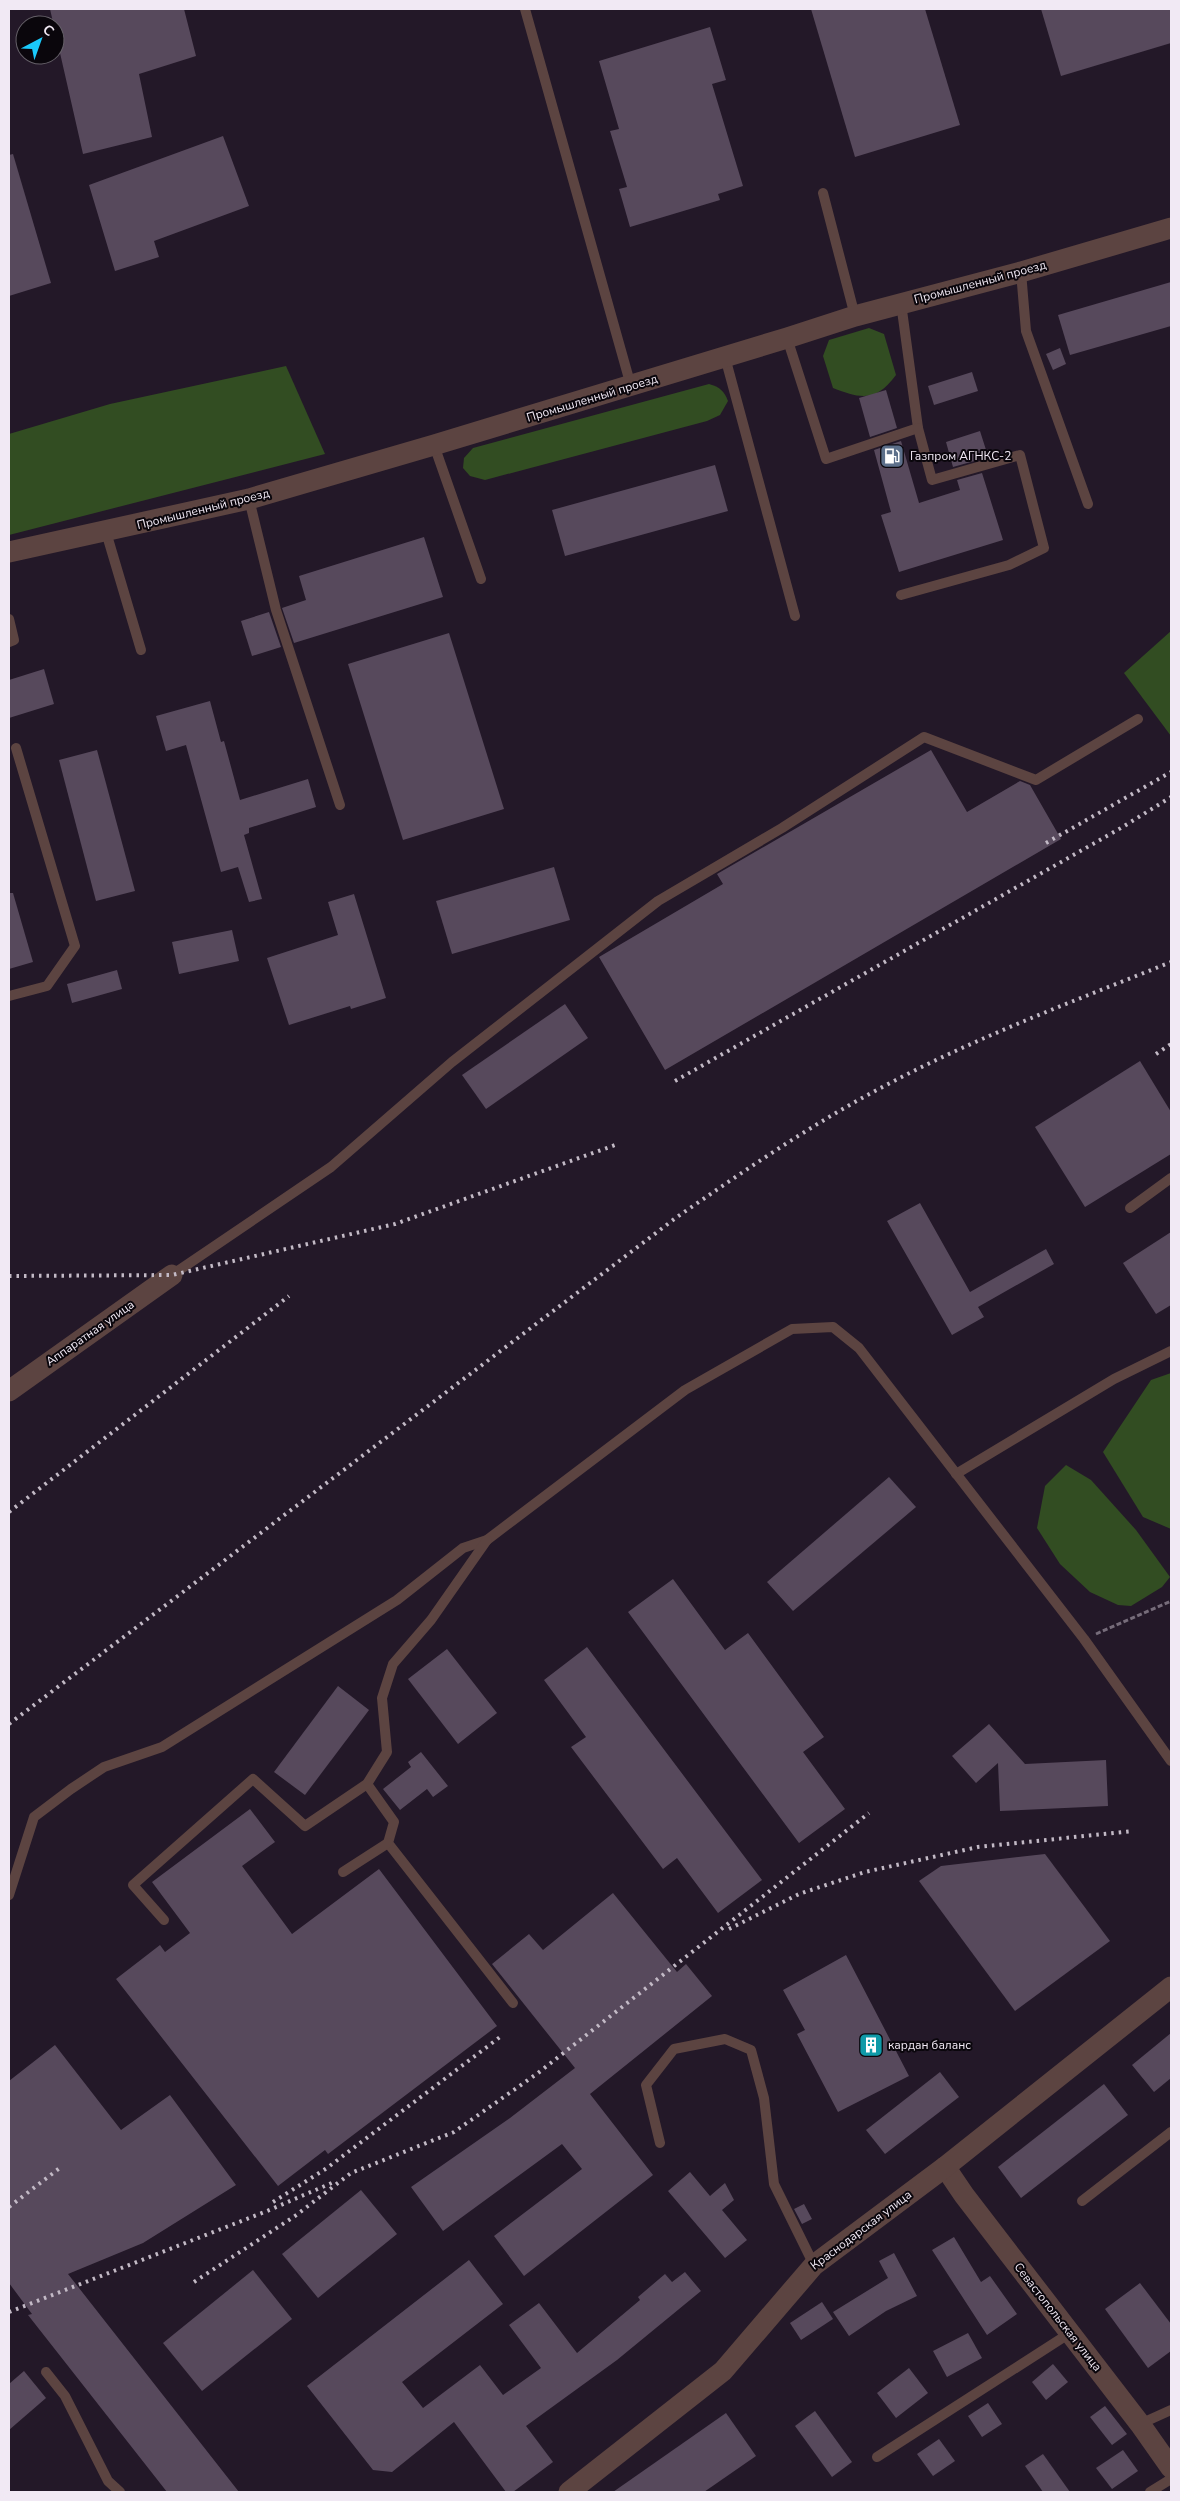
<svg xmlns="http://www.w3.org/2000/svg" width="1180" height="2501" font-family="'Nunito Sans',sans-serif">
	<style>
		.green { fill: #324d22 }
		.building { fill: #57495c }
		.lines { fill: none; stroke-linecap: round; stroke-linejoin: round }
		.path { stroke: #766c7a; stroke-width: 3; stroke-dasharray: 5 2.5; stroke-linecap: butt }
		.service { stroke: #5c4441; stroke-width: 10 }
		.minor { stroke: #5c4441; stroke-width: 21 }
		.rail { stroke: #c3bac6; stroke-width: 4; stroke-dasharray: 2.5 5; stroke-linecap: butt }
		.labels { text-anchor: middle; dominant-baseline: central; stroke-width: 4; stroke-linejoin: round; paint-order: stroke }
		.street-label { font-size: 12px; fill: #f1e9f4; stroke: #0a060c }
		.poi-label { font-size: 12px; fill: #f1e9f4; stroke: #0a060c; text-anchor: start }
	</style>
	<rect width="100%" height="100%" fill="#231828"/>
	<g class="green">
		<path d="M 869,328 L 884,334 L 896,375 C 876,402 861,399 833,388 L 823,356 L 829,340 Z"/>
		<polygon points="286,366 325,454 9,535 9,434 110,404"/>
		<path d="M 709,384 C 720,387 724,391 728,401 L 720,415 L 707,421 L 485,480 L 470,476 L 463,468 L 464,458 L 473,448 Z"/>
		<polygon points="1171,631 1171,736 1124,673"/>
		<polygon points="1171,1373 1171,1529 1143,1517 1103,1452 1151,1380"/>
		<polygon points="1066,1465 1091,1480 1136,1530 1170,1577 1162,1587 1131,1606 1118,1605 1090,1592 1060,1564 1037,1528 1045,1486"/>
	</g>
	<g class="building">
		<polygon points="50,9 184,9 196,56 139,74 152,137 83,154"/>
		<polygon points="811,9 925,9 960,125 855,157"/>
		<polygon points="1041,9 1171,9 1171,43 1061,76"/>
		<polygon points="710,27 726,80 712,84 743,186 718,194 720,200 630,227 619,189 627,187 610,131 619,129 599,61"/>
		<polygon points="223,136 249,206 154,241 159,257 115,271 89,185"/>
		<polygon points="13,154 51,283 9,296 9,155"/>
		<polygon points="1171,282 1171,326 1070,355 1058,315"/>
		<polygon points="1060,348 1066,364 1053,370 1046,354"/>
		<polygon points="972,372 978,391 934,405 928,386"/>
		<polygon points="886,390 897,428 870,437 859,398"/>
		<polygon points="980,431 987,453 977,456 978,460 953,467 946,442"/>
		<polygon points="901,441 919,503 960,490 957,480 982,473 1003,540 899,572 881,515 891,512 874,450"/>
		<polygon points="715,465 728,511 565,556 552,510"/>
		<polygon points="424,537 443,597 294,643 282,608 306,600 299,576"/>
		<polygon points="269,612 281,647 252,656 241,621"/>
		<polygon points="449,633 504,809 403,840 348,664"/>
		<polygon points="44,669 54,704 9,718 9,680"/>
		<polygon points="210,701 221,742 224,741 240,800 308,779 316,807 249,828 249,833 244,835 262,899 249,902 238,867 221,872 186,745 166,751 156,716"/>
		<polygon points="97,750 135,891 96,901 59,760"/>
		<polygon points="931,750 967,812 1020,781 1030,785 1061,839 665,1070 599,957 723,884 717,874"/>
		<polygon points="554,867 570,920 452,954 436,901"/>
		<polygon points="9,893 13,893 33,962 9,969"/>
		<polygon points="354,894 386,998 351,1009 350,1006 289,1025 267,958 338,935 328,902"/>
		<polygon points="232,930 239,961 179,974 172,942"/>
		<polygon points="117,970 122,989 72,1003 67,984"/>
		<polygon points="565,1004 588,1038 486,1109 462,1075"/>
		<polygon points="1140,1061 1171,1112 1171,1154 1085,1207 1035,1127"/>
		<polygon points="920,1203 970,1292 1046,1249 1054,1264 978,1307 984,1317 952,1335 887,1221"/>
		<polygon points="1171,1232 1171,1305 1156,1314 1123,1263"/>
		<polygon points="889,1477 916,1507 793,1611 767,1582"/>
		<polygon points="673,1579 725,1650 748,1633 824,1737 803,1752 845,1809 799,1843 628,1612"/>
		<polygon points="587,1647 762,1880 718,1913 677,1858 663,1869 571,1747 586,1737 544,1680"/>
		<polygon points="447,1649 497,1713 458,1744 408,1679"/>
		<polygon points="338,1686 369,1710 305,1795 274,1772"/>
		<polygon points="989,1724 1025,1764 1106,1760 1108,1806 1000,1811 998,1763 976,1783 952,1756"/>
		<polygon points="421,1752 448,1786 433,1797 427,1789 400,1810 383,1789 411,1767 408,1762"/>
		<polygon points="250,1809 275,1842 242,1866 292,1934 379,1869 497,2026 328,2154 325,2150 278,2186 116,1979 160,1945 165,1952 190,1933 152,1882"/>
		<polygon points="1045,1854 1110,1941 1015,2011 919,1881 941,1866"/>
		<polygon points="613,1893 677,1972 686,1964 712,1996 590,2094 653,2175 524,2276 494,2236 582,2169 562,2144 443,2231 411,2187 510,2118 575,2068 492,1964 529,1934 543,1950"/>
		<polygon points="846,1955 909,2076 838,2112 797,2034 805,2030 783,1990"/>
		<polygon points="1171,2033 1171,2078 1154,2092 1132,2065"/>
		<polygon points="55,2045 121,2130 170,2095 236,2185 143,2243 68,2274 239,2492 167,2492 28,2315 32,2314 9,2283 9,2081"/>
		<polygon points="940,2072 959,2097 885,2154 866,2130"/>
		<polygon points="1104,2084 1128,2115 1021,2198 998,2167"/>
		<polygon points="690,2172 710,2196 725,2183 734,2200 722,2210 747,2240 725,2258 668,2191"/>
		<polygon points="361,2190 397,2234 318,2298 282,2254"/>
		<polygon points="804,2204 812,2219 802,2224 794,2209"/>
		<polygon points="954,2237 981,2282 990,2276 1017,2314 987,2335 932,2250"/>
		<polygon points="894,2253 917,2296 886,2311 849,2336 833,2312 888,2278 879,2261"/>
		<polygon points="469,2260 503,2304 402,2382 423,2408 480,2365 503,2395 541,2368 509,2325 539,2303 577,2353 640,2300 638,2297 665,2274 672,2282 685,2272 701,2291 617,2360 526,2426 553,2462 513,2492 506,2492 454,2422 392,2472 373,2470 307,2386"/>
		<polygon points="253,2270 292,2319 202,2391 163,2343"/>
		<polygon points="1140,2283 1171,2324 1171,2351 1148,2368 1105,2309"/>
		<polygon points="822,2302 833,2319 801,2340 790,2323"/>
		<polygon points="968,2333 982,2358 947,2377 933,2351"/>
		<polygon points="1053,2364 1068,2382 1046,2400 1032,2382"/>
		<polygon points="909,2368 928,2393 896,2418 877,2393"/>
		<polygon points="24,2371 46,2398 9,2430 9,2384"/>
		<polygon points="988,2403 1002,2424 982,2437 968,2416"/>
		<polygon points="1105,2406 1127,2434 1112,2445 1090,2417"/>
		<polygon points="815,2411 852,2462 832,2477 795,2426"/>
		<polygon points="726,2413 756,2456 704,2492 613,2492"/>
		<polygon points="939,2439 955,2461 933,2476 917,2454"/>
		<polygon points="1123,2450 1138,2471 1112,2489 1096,2468"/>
		<polygon points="1043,2454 1070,2492 1043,2492 1025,2466"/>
	</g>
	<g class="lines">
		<polyline class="path" points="1096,1634 1171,1601"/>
		<g class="service">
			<polyline points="525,9 631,386"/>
			<polyline points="823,193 855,316"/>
			<polyline points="1021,272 1026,331 1088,504"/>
			<polyline points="787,338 826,459 918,428 901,303"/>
			<polyline points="725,357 795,616"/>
			<polyline points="434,445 481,579"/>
			<polyline points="249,499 276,610 340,805"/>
			<polyline points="106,532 141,650"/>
			<polyline points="901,595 1009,565 1044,548 1020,455 932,480 918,428"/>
			<polyline points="9,619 14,640 9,642"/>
			<polyline points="9,996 47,986 75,946 16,748"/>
			<polyline points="1130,1208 1171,1178"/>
			<polyline points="172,1275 331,1167 452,1062 658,901 782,828 924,737 1036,780 1138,719"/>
			<polyline points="956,1474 1114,1379 1171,1351"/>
			<polyline points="367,1784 394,1822 388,1843 513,2003"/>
			<polyline points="343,1872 388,1843"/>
			<polyline points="9,1895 34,1817 71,1789 104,1767 162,1747 397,1600 463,1548 487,1540 685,1390 792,1329 833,1327 859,1348 1084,1639 1171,1761"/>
			<polyline points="164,1920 133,1885 253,1779 305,1826 367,1784 387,1752 382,1698 393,1664 431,1620 487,1540"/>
			<polyline points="660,2143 646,2085 674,2049 725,2039 751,2050 764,2098 774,2184 814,2265"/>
			<polyline points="1082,2201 1171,2132"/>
			<polyline points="46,2372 65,2396 108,2481 120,2492"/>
			<polyline points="1140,2424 1171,2410"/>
			<polyline points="877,2457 1070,2333"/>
			<polyline points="1150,2492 1171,2479"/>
		</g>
		<g class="minor">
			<polyline points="9,552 249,499 434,445 787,338 855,316 1021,272 1171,228"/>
			<polyline points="9,1391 172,1275"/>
			<polyline points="945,2167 964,2195 1140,2424 1171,2468"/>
			<polyline points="569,2492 723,2371 814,2265 945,2167 1171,1987"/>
		</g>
		<g class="rail">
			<polyline points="1046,843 1171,772"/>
			<polyline points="1156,1054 1171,1044"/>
			<polyline points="675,1081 1121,828 1171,797"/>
			<polyline points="9,1276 172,1275 395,1224 618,1144"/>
			<polyline points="9,1512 289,1296"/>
			<path d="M 9,1724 L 677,1217 C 747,1169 816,1121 892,1082 C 982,1035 1077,1000 1171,962"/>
			<polyline points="729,1929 799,1894 865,1872 978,1847 1133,1831"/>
			<polyline points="273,2202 327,2168 500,2037"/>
			<polyline points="9,2207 61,2167"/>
			<polyline points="194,2282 295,2216 351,2173 454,2132 538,2073 869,1813"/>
			<polyline points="9,2312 267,2211 334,2182"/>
		</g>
	</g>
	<defs>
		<g id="fuel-square" transform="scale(1.25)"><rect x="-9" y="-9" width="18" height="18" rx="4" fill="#5c6f8a" stroke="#0a060c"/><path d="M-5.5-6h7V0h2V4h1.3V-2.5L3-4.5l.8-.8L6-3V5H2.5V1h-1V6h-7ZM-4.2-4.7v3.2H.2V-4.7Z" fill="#fff"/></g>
		<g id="building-square" transform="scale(1.25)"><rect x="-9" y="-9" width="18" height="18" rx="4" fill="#0f9aa8" stroke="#0a060c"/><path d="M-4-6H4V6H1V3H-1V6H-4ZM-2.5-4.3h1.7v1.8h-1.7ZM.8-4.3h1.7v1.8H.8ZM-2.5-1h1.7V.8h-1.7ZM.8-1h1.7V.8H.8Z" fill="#fff"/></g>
	</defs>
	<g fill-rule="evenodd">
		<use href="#fuel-square" x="892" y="456"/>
		<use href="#building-square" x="871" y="2045"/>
	</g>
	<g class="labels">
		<g class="street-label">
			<text transform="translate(980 282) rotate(-15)">Промышленный проезд</text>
			<text transform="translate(592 398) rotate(-17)">Промышленный проезд</text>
			<text transform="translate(203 509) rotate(-14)">Промышленный проезд</text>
			<text transform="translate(90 1333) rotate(-35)">Аппаратная улица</text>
			<text transform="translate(861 2230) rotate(-37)">Краснодарская улица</text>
			<text transform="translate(1058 2317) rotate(52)">Севастопольская улица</text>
		</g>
		<g class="poi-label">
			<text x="910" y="456">Газпром АГНКС-2</text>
			<text x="888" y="2045">кардан баланс</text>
		</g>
	</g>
	<rect width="1180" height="2501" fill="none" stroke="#f1e9f4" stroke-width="20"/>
	<g transform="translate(40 40) rotate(41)"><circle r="24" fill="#0a060c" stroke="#666169"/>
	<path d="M0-4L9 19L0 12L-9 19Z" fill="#1acafc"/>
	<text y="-8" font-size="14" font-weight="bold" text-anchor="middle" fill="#f1e9f4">С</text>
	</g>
</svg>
